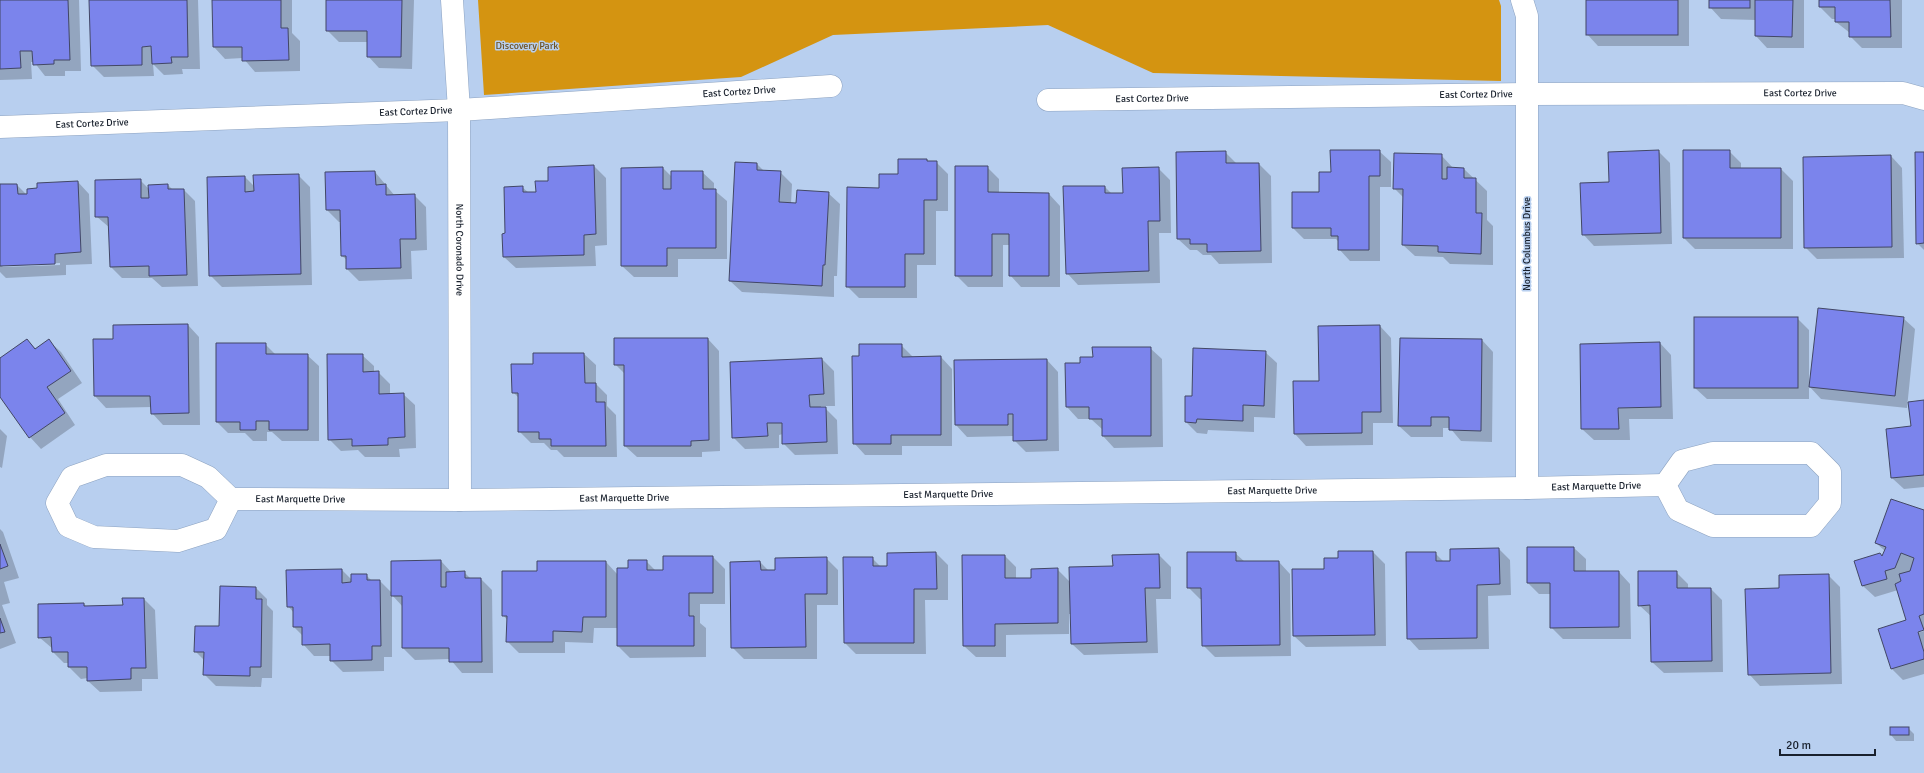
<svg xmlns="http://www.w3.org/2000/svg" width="1924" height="773" font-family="Signika,sans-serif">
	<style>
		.green { fill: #d49411 }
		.shadow { fill: #0003; fill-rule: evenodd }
		.building { fill: #7b84ec; stroke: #424765 }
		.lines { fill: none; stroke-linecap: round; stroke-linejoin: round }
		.street-casing { stroke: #8ca2c0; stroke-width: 23 }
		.street { stroke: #fff; stroke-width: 22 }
		.labels { text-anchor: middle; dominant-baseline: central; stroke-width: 3; stroke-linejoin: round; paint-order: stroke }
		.park-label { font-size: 10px; fill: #6d5122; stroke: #b8cfef }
		.street-label { font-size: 10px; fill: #19212d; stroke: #b8cfef }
	</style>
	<rect width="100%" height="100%" fill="#b8cfef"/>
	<polygon class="green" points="478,0 1499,0 1501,6 1501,81 1153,73 1048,25 833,35 741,77 484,95"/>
	<g class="shadow">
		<polygon points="0,0 79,0 81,71 65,71 65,76 45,76 34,62 31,62 32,79 0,80"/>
		<polygon points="90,0 198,0 200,69 182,69 183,74 164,75 153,64 154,76 104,77 92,65"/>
		<polygon points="213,0 292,0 292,33 300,41 300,71 255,72 243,58 225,59 214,47"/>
		<polygon points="327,0 414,0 412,69 379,68 368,56 368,42 339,42 327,30"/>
		<polygon points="1587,0 1689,0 1689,46 1598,46 1587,34"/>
		<polygon points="1710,0 1804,0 1804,48 1767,48 1756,36 1756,20 1721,19 1710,7"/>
		<polygon points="1820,0 1902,0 1902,48 1862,48 1850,36 1850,33 1836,22 1836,19 1832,19 1820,7"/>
		<polygon points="1379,151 1391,162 1391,187 1380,187 1380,261 1350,261 1339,249 1339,242 1336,239 1304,239 1293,228 1320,193 1332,173"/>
		<polygon points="1658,151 1670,163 1672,244 1594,246 1583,234 1610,183"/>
		<polygon points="1729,151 1741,163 1741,169 1781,169 1793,181 1793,249 1695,249 1684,238"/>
		<polygon points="1225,152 1237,164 1259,164 1271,176 1272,263 1219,264 1211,255 1203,255 1197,250 1190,250 1178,239"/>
		<polygon points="1924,153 1924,250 1917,243"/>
		<polygon points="1441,155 1453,168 1464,169 1487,191 1487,220 1493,226 1493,265 1450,264 1443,257 1415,256 1403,245 1404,198 1394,188"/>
		<polygon points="1891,156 1902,168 1904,258 1817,259 1805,247"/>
		<polygon points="927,160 929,162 936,162 948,174 948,211 936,211 936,265 917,265 917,298 859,298 847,286 880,189 899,175"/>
		<polygon points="757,164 765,172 780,172 792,184 791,204 797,204 828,193 840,204 837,276 834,276 834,297 742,292 730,281"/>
		<polygon points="594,166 606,178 607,245 595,246 596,266 516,268 504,257 506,234 522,187 529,193 537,193 549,182 549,168"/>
		<polygon points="987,167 999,179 999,193 1049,194 1060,206 1060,287 1021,287 1010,275 1010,245 1003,245 1003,287 968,287 956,275"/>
		<polygon points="663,168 672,177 702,172 714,183 714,190 727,201 727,259 678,259 678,277 634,277 622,266"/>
		<polygon points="1158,168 1170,180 1171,233 1159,233 1160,283 1078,285 1067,273 1105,187 1112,194 1124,194"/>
		<polygon points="375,172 395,196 414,195 426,207 427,250 411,251 412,279 359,281 347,269 347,260 342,256 341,222 339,222 327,210 326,173"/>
		<polygon points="298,175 310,187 312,285 222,287 210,275 245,177 255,187"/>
		<polygon points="140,180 149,189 149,186 168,185 173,190 184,190 195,201 198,286 162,287 152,278 122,278 111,267 110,228 96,216"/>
		<path d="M 78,182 L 89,194 L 92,264 L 66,265 L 66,275 L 6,278 L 0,272 L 0,185 L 17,185 L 27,195 ZM 60,263 L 60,265 L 3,267 L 1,265 Z"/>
		<polygon points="1797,318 1809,330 1809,382 1810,382 1903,318 1915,329 1907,408 1821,399 1809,386 1809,399 1707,399 1695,388"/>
		<polygon points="188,325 199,337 200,425 163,425 152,413 152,407 106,408 95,396 114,340"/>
		<polygon points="1380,326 1391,338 1393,423 1373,423 1373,445 1306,446 1295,434 1320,382"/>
		<polygon points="708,339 719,351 720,451 702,452 702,457 637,457 625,446 625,374 615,364"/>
		<polygon points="27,340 37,350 49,341 61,352 82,383 58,399 75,425 41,449 30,437 0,395 0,359"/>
		<polygon points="1482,340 1493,352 1492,442 1461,441 1450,428 1443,428 1443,437 1411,437 1399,426"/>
		<polygon points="1660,343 1671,355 1673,419 1629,419 1630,440 1594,440 1582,429"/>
		<polygon points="265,344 276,355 307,355 319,366 319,441 282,441 272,432 267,432 267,441 253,441 245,433 228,433 217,422"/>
		<polygon points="901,345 913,357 941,357 952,369 952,446 902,446 902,455 865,455 854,443 860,357"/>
		<polygon points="1150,348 1162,359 1163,447 1114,448 1103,436 1103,430 1091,419 1078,419 1067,407 1066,364 1081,364 1094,358"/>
		<polygon points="1265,352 1277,363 1275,418 1254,417 1254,432 1208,430 1207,434 1197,433 1186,422 1193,397"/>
		<polygon points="584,354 596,365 596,384 607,395 607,406 616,415 617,457 564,457 557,450 551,450 544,443 531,443 519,431 519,398 513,392"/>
		<polygon points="362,355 374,366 374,372 378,372 390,384 390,394 403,394 415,405 416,448 399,449 400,457 365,457 358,450 341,451 329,439"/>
		<polygon points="822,359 834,371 835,406 821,406 821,408 825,408 837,420 838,454 795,455 783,443 783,434 779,435 779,448 745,449 733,437"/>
		<polygon points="1047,360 1058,372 1059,451 1026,452 1014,440 1014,436 967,437 956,425"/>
		<polygon points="1924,401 1924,487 1904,489 1892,478"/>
		<polygon points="0,429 7,436 2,468 0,467"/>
		<polygon points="1924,512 1924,629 1917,631 1917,633 1924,631 1924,674 1903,680 1891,668 1908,621 1898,590 1875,597 1863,586 1885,551 1876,543"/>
		<polygon points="0,529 3,532 19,578 4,582 10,603 2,605 16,643 0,649"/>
		<polygon points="1574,548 1586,559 1586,572 1619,572 1630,584 1631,639 1563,639 1551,627 1551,594 1539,594 1528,583"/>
		<polygon points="1499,549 1510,560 1511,595 1488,596 1489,649 1419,650 1408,638 1435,553 1444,562 1451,562"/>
		<polygon points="1339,552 1373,552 1385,564 1386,646 1306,647 1294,636 1325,570 1339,559"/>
		<polygon points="936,553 948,565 948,600 925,600 926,654 856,654 845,643 872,558 881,567 888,567"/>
		<polygon points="1235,553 1245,562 1279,562 1290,574 1291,656 1215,657 1203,645 1203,599 1200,599 1188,587"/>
		<polygon points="1159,555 1171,567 1171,599 1156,599 1158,653 1084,655 1072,644 1071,614 1069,614 1069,634 1006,635 1006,657 976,657 964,646 1005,556 1016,567 1016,579 1032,579 1057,569 1070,582 1114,567"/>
		<polygon points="664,557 713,557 725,569 725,604 700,604 700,623 706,628 706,657 630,658 618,646 618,628 594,628 593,643 565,642 565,653 519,653 507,641 508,621 503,615 538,572 606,562 618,575 646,561 656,571 664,571"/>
		<polygon points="826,558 838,570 838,605 817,605 817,659 744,659 732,647 760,562 769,571 776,571"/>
		<polygon points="441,561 452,573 464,572 471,579 481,579 492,590 493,673 462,673 450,659 415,660 403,648 403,607 392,595 392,657 384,657 384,671 343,672 331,660 331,656 314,656 303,644 303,636 294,627 294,613 288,606 342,570 352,580 366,575 372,581 380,581 392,593"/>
		<polygon points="1676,572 1688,584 1688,589 1711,589 1722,600 1723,672 1664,673 1652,662 1652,617 1639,605"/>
		<polygon points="1828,575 1840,587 1842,684 1760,686 1749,674 1780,589"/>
		<polygon points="256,588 267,599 267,605 273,611 272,678 262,678 261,687 216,686 204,674 205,661 195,651 220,627"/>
		<polygon points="144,599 155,610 158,679 142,679 142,691 100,692 88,681 88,678 81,679 69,667 69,663 64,663 53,652 53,649 39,637 84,604 87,607 124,606"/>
		<polygon points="1908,728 1914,734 1914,741 1896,741 1891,735"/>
	</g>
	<g class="building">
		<polygon points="0,0 68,0 70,60 54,60 54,64 33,65 32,51 20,51 21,68 0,69"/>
		<polygon points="89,0 187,0 188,57 171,57 172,63 152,64 151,46 142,47 142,65 91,66"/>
		<polygon points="212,0 281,0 281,28 288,28 289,60 242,61 242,47 213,47"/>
		<polygon points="326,0 402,0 401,57 367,57 367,31 326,31"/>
		<rect x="1586" y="0" width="92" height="35"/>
		<rect x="1709" y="0" width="41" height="8"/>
		<polygon points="1755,0 1793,0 1792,37 1755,36"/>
		<polygon points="1819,0 1890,0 1891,37 1849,37 1849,22 1835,22 1835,7 1819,7"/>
		<polygon points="1330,150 1380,150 1380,176 1369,176 1369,250 1338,250 1338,236 1331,236 1331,228 1292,228 1292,192 1319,192 1319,172 1331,172"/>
		<polygon points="1659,150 1661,233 1582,235 1580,183 1609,182 1608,152"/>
		<polygon points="1683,150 1730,150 1730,168 1781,168 1781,238 1683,238"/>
		<polygon points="1226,151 1226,163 1259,163 1261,251 1207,252 1207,244 1190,244 1190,239 1177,239 1176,152"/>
		<polygon points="1915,152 1924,152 1924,243 1916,244"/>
		<polygon points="1394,153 1442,154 1442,179 1447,179 1447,167 1464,168 1464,178 1476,178 1476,213 1482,213 1481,254 1438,252 1438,246 1402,245 1403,189 1393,189"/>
		<polygon points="1891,155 1892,247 1804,248 1803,157"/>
		<polygon points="898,159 927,159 927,161 937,161 937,200 924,200 924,254 905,254 905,287 846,287 847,187 879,188 879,174 898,174"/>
		<polygon points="735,162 757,163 757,170 781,171 779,202 796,203 797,190 829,192 825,265 823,265 822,286 729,281"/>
		<polygon points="594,165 596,234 584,235 584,255 503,257 502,234 505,233 504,187 523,186 523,192 536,192 535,181 548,181 548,167"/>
		<polygon points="955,166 988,166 988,192 1049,193 1049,276 1009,276 1009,234 992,234 992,276 955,276"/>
		<polygon points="663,167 663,189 671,189 671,171 703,171 703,189 716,189 716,248 667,248 667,266 621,266 621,168"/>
		<polygon points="1159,167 1160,221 1148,221 1149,271 1066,274 1063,186 1105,186 1105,193 1123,193 1122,168"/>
		<polygon points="375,171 376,185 386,184 386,195 415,194 416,239 400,239 401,268 346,269 346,256 341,256 340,210 326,210 325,172"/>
		<polygon points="299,174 301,274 209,276 207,177 245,176 245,192 254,191 253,175"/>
		<polygon points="141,179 141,198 149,198 148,185 168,184 168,189 184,189 187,275 149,276 149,266 110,267 108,217 95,217 95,180"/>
		<polygon points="78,181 81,252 55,254 55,264 0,266 0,184 17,184 18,194 27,194 27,189 37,188 37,183"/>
		<polygon points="1818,308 1904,317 1895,396 1809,387"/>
		<rect x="1694" y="317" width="104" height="71"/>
		<polygon points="188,324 189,413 151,414 150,396 94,396 93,339 113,339 113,325"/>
		<polygon points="1380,325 1381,412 1362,412 1362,433 1294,434 1293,381 1319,381 1318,326"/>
		<polygon points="614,338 708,338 709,440 691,441 691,446 624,446 624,365 614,365"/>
		<polygon points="1400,338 1482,339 1481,431 1449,430 1449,417 1431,417 1431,426 1398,426"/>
		<polygon points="27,339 35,349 49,339 71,371 47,387 65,413 29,438 0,397 0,358"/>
		<polygon points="1660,342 1661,407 1618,408 1619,429 1581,429 1580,344"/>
		<polygon points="216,343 266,343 266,354 308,354 308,430 269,430 269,421 256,421 256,430 240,430 240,422 216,422"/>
		<polygon points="859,344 902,344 902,357 941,356 941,435 891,435 891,444 853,444 852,356 859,356"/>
		<polygon points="1092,347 1151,347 1151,436 1102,436 1102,419 1089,419 1089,407 1066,407 1065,363 1080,363 1080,357 1093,357"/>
		<polygon points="1193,348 1266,351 1264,406 1243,405 1243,421 1197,419 1196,423 1185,422 1185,396 1192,396"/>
		<polygon points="533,353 584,353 585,383 596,383 596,402 605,402 606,446 551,446 551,439 539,439 539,432 518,432 518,393 512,393 511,364 533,364"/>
		<polygon points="327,354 363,354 363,372 379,371 379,394 404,393 405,437 388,438 388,445 352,446 352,439 328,440"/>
		<polygon points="822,358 824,394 809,395 810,407 826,407 827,442 782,444 782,423 767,423 768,436 732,438 730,362"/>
		<polygon points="1047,359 1047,440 1013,441 1013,414 1008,414 1008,425 955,425 954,360"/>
		<polygon points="1924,400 1924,475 1891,478 1886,429 1911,426 1908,402"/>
		<polygon points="1891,499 1924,510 1924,614 1919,616 1924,630 1918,632 1924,652 1924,659 1891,669 1878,629 1906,620 1895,584 1901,581 1899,574 1910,571 1914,558 1901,553 1895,568 1885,571 1887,579 1862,586 1854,561 1880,553 1882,556 1886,547 1875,543"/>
		<polygon points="0,544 8,566 0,569"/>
		<polygon points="1527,547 1574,547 1574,571 1619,571 1619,627 1550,628 1550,583 1527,583"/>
		<polygon points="1499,548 1500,584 1477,585 1477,638 1407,639 1406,552 1436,552 1436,561 1450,561 1450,549"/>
		<polygon points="1338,551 1373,551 1375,635 1293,636 1292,569 1324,569 1324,558 1338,558"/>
		<polygon points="936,552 937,589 914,589 914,643 844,643 843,557 873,557 873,566 887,566 887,553"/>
		<polygon points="1187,552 1236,552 1236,561 1279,561 1280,645 1202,646 1201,588 1187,588"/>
		<polygon points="1159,554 1160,588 1145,588 1147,642 1071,644 1069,567 1113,566 1112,555"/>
		<polygon points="962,555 1005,555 1005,578 1031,578 1031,569 1058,568 1058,623 995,624 995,646 963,646"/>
		<polygon points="663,556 713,556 713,593 689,593 689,616 694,616 694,646 617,646 617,568 628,568 628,560 647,560 647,570 663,570"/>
		<polygon points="827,557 827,594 805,594 806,647 731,648 730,562 760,561 761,570 775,570 775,558"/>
		<polygon points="441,560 441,587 446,587 446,572 465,571 465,578 481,578 482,662 449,662 449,648 402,648 402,596 391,596 391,561"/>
		<polygon points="537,561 606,561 606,617 583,617 582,632 553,631 553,642 506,642 507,616 502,616 502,571 537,571"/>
		<polygon points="342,569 342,583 351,582 351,574 367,574 367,580 380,580 381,646 372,646 372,660 330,661 330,644 302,645 302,627 293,627 293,607 287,607 286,570"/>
		<polygon points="1638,571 1677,571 1677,588 1711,588 1712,661 1651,662 1650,605 1638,606"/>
		<polygon points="1829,574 1831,673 1748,675 1745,589 1779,588 1779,575"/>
		<polygon points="220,586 256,587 256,599 262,599 261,667 250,667 250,676 203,675 204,652 194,652 195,626 219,626"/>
		<polygon points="122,598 144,598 146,668 131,668 131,679 87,681 87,667 68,667 68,652 52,652 51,637 38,638 38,604 84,603 84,606 123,605"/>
		<polygon points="0,618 5,632 0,633"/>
		<rect x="1890" y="727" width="19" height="8"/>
	</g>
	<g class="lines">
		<g class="street-casing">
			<g id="street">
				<path id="s1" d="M 452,0 L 459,110 L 460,500"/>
				<polyline points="1522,0 1527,16 1527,488"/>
				<path id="s2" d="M 1048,100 L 1527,94 L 1903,93 L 1924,99"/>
				<path id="s3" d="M 0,127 L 459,110 L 831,86"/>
				<polygon points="1713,453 1811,453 1830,472 1830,503 1811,526 1713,526 1678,510 1665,485 1682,461"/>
				<path id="s4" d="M 231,499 L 216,529 L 178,541 L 94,537 L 68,526 L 57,503 L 72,477 L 106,465 L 182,465 L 208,477 L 231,499 L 460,500 L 1527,488 L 1665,485"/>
			</g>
		</g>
		<use href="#street" class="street"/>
	</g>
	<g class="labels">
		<g class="park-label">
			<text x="527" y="46">Discovery Park</text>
		</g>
		<g class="street-label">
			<text stroke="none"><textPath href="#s3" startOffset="740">East Cortez Drive</textPath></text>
			<text stroke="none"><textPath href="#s2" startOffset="752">East Cortez Drive</textPath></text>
			<text stroke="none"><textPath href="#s2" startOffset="428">East Cortez Drive</textPath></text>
			<text stroke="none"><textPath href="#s2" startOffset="104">East Cortez Drive</textPath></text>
			<text stroke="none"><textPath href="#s3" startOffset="416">East Cortez Drive</textPath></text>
			<text stroke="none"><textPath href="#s3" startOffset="92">East Cortez Drive</textPath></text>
			<text transform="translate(1527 244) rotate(-90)">North Columbus Drive</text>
			<text stroke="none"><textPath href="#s1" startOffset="250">North Coronado Drive</textPath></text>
			<text stroke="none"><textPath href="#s4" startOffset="1779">East Marquette Drive</textPath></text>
			<text stroke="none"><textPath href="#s4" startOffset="1455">East Marquette Drive</textPath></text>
			<text stroke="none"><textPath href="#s4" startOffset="1131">East Marquette Drive</textPath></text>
			<text stroke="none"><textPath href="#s4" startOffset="807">East Marquette Drive</textPath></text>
			<text stroke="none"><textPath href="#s4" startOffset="483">East Marquette Drive</textPath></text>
		</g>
	</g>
	<path d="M1780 749v6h95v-6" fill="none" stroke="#19212d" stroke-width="2"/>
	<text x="1786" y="749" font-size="12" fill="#19212d" stroke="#b8cfef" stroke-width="3" paint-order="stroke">20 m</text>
</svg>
